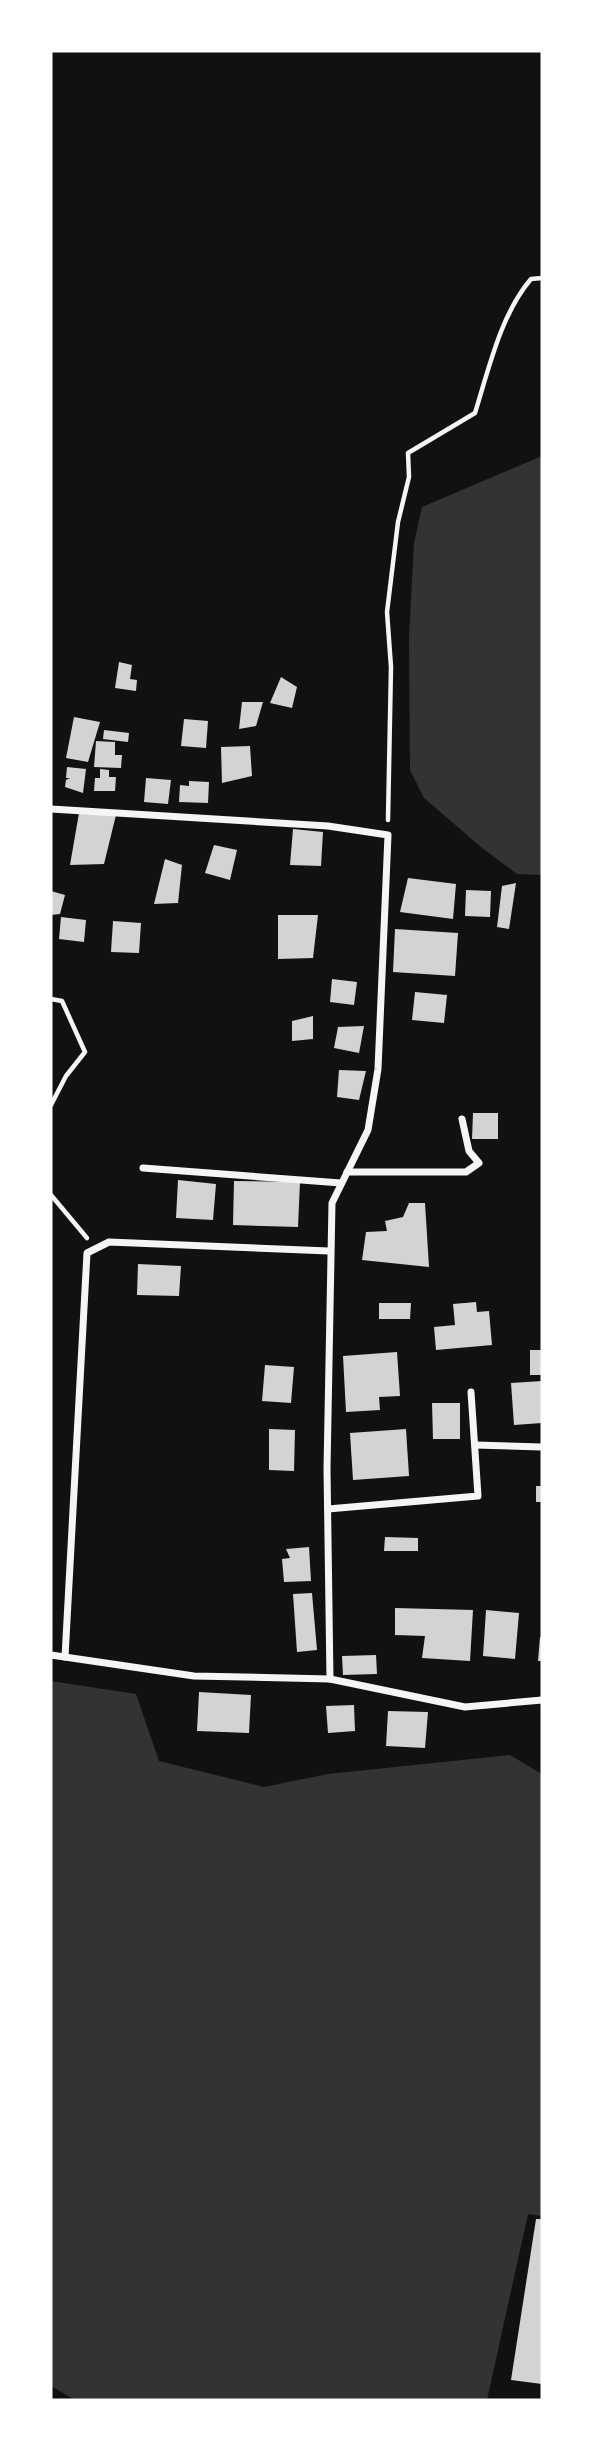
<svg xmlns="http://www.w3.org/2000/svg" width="593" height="2451" font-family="'Fira Sans',sans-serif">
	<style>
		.water { fill: #333 }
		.building { fill: #d3d3d3 }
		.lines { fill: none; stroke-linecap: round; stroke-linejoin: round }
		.path { stroke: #f5f5f5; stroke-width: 4.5 }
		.minor { stroke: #f5f5f5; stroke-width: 7 }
	</style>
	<rect width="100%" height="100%" fill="#111"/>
	<g class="water">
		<polygon points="542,456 542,875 517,874 481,847 424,798 410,770 409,638 414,543 422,507"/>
		<polygon points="51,1681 136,1694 159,1761 264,1787 328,1774 510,1755 542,1774 542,2216 528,2214 487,2400 75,2400 51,2386"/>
	</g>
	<g class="building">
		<polygon points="119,662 132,665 130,679 137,680 136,691 115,688"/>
		<polygon points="281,677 297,687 292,708 270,703"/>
		<polygon points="242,702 263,702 256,726 239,729"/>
		<polygon points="74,717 100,722 88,762 66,758"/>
		<polygon points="184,719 208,721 206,748 181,746"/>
		<polygon points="104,730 129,733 128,742 103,739"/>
		<polygon points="96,741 115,742 115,755 122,755 121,768 94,767"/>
		<polygon points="250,746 252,776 222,783 221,747"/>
		<polygon points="67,767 86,769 83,793 65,787 66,780 70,778 66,778"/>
		<polygon points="100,769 109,770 109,777 116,777 115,791 94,791 95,778 100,778"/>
		<polygon points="146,778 171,780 168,804 144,802"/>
		<polygon points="189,781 209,782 208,803 179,802 180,785 189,786"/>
		<polygon points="79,813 116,815 104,864 70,865"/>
		<polygon points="293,829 323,832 321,866 290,865"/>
		<polygon points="214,845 237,850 230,880 205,873"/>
		<polygon points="165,859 182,865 178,903 154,904"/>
		<polygon points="408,878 456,884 453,919 400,912"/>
		<polygon points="516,883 509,929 497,927 502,886"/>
		<polygon points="466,890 491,891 490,917 465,916"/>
		<polygon points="51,891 65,895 60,914 51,915"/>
		<polygon points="278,915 318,915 313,958 278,959"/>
		<polygon points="61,917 86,920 84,942 59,939"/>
		<polygon points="113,921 141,923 139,953 111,952"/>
		<polygon points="395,929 458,933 455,976 393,972"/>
		<polygon points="332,979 357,982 354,1005 330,1002"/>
		<polygon points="415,992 447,995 444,1023 412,1020"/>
		<polygon points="313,1016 313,1039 292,1041 292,1021"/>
		<polygon points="364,1026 359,1053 334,1048 338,1027"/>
		<polygon points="339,1070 366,1071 359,1100 337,1097"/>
		<polygon points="473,1113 498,1113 498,1139 472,1139"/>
		<polygon points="178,1180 216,1184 213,1220 176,1218"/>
		<polygon points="234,1181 300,1182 298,1227 233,1225"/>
		<polygon points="409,1203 425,1203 429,1267 362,1260 366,1232 387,1231 385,1221 403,1217"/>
		<polygon points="138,1264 181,1266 179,1296 137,1295"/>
		<polygon points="476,1302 477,1312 489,1311 492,1345 436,1350 434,1327 455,1325 453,1304"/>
		<polygon points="379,1303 411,1303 410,1319 379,1319"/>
		<rect x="530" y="1350" width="12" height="25"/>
		<polygon points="397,1352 400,1396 379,1397 380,1410 346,1412 343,1356"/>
		<polygon points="265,1365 294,1367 291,1403 262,1401"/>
		<polygon points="542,1381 542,1423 514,1425 511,1383"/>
		<polygon points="432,1403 460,1403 460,1439 433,1439"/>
		<polygon points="269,1429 295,1430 294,1471 269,1470"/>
		<polygon points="406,1429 409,1476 353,1480 350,1433"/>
		<rect x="536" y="1486" width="6" height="16"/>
		<polygon points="385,1537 418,1538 418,1551 384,1551"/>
		<polygon points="309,1547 311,1581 284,1582 282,1559 290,1558 286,1549"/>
		<polygon points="312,1593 317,1650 297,1652 293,1594"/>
		<polygon points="395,1608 473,1610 470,1661 422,1658 425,1636 395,1635"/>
		<polygon points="486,1610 519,1613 515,1659 483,1656"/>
		<polygon points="540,1637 542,1637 542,1661 538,1661"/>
		<polygon points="376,1655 377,1674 343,1675 342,1656"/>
		<polygon points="199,1692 251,1695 249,1733 197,1731"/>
		<polygon points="354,1705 355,1731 328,1733 326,1706"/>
		<polygon points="388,1711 428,1712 425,1748 386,1746"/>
		<polygon points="536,2219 542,2219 542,2384 511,2380"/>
	</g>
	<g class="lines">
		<g class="path">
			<path d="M 388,820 L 391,667 L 387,612 L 398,522 L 409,477 L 408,453 L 475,413 C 489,368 501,314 531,279 L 542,278"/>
			<polyline points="51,999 62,1001 85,1052 66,1076 51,1105"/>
			<polyline points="51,1195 87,1238"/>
		</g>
		<g class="minor">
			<polyline points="51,809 328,826 388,835 378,1069 368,1130 332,1203 327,1469 330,1679"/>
			<polyline points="143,1168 341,1183"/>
			<polyline points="347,1172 466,1172 479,1163 469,1151 462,1119"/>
			<polyline points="475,1445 542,1447"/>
			<polyline points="328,1509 478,1496 471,1392"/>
			<polyline points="51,1655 194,1676 330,1679 465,1707 542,1700"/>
			<polyline points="65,1657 87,1253 109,1242 329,1251"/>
		</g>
	</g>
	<rect width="593" height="2451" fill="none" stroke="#ffffff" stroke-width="105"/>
</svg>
